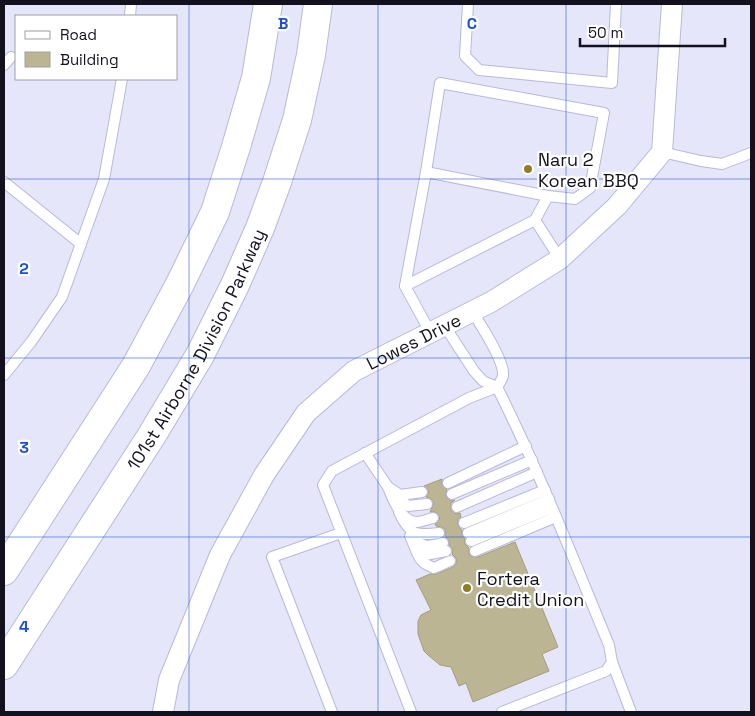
<svg xmlns="http://www.w3.org/2000/svg" width="755" height="716" font-family="'Space Grotesk',sans-serif">
	<style>
		.building { fill: #bcb594; stroke: #a49d7c }
		.lines { fill: none; stroke-linecap: round; stroke-linejoin: round }
		.lane-casing { stroke: #b8b8d9; stroke-width: 12 }
		.street-casing { stroke: #b8b8d9; stroke-width: 22 }
		.highway-casing { stroke: #b8b8d9; stroke-width: 30 }
		.lane { stroke: #fff; stroke-width: 10 }
		.street { stroke: #fff; stroke-width: 20 }
		.highway { stroke: #fff; stroke-width: 28 }
		.grid { fill: none; stroke: #1d4ed8; stroke-width: 1; stroke-opacity: 0.55 }
		.poi-dot { fill: #907e25; stroke: #fff; stroke-width: 2 }
		.labels { text-anchor: middle; dominant-baseline: central; stroke-width: 4.5; stroke-linejoin: round; paint-order: stroke }
		.poi-label { font-size: 18px; fill: #12111d; stroke: #fff; text-anchor: start }
		.street-label { font-size: 18px; fill: #12111d; stroke: #fff }
		.grid-label { font-size: 16px; text-anchor: middle; font-weight: bold; fill: #1d4ed8; stroke: #fff; stroke-width: 4.5; stroke-linejoin: round; paint-order: stroke }
	</style>
	<rect width="100%" height="100%" fill="#e6e6fa"/>
	<polygon class="building" points="442,479 442,485 447,490 446,497 451,501 455,500 451,503 451,510 456,514 460,513 461,517 458,519 458,525 462,530 462,535 465,539 465,544 469,548 469,553 470,556 478,557 515,542 558,647 542,654 549,671 473,702 466,683 459,686 451,667 440,665 428,655 424,651 418,634 418,621 421,615 431,610 416,580 430,574 437,574 453,567 457,562 456,558 452,554 453,550 449,545 449,541 445,536 445,529 441,527 436,526 435,524 439,520 440,516 435,512 430,512 434,503 430,498 426,497 429,491 424,486"/>
	<g class="lines">
		<g class="lane-casing">
			<g id="lane">
				<polyline points="468,4 465,56 479,70 612,83 616,4"/>
				<polyline points="130,16 131,4"/>
				<polyline points="4,65 11,57"/>
				<polyline points="662,152 701,161 722,164 751,153"/>
				<polyline points="426,172 548,196"/>
				<polyline points="4,182 81,244"/>
				<polyline points="405,286 426,172 440,83 604,113 590,188 575,199 548,196 535,220"/>
				<path d="M 444,325 L 474,371 L 483,381 L 497,387 C 539,471 573,558 609,645 L 612,662 L 606,671 L 502,712"/>
				<polyline points="430,332 405,286 535,220 560,259"/>
				<polyline points="4,375 31,342 62,297 104,179 122,79"/>
				<polyline points="365,453 388,487 400,495 422,492"/>
				<polyline points="448,483 526,446"/>
				<path d="M 388,487 C 393,499 400,520 416,522 C 421,522 428,519 433,518"/>
				<polyline points="393,493 408,506 427,504"/>
				<polyline points="452,494 532,460"/>
				<polyline points="457,507 537,472"/>
				<path d="M 399,512 C 409,534 415,536 439,533"/>
				<polyline points="464,523 545,490"/>
				<polyline points="468,533 549,499"/>
				<polyline points="410,536 416,550 425,555 446,551"/>
				<path d="M 412,538 C 425,548 427,547 443,543"/>
				<polyline points="471,541 552,508"/>
				<path d="M 416,550 C 420,561 424,564 434,568 L 450,561"/>
				<polyline points="475,551 556,517"/>
				<polyline points="612,662 631,712"/>
				<polyline points="332,712 272,557 341,533"/>
				<path d="M 411,712 L 323,485 L 332,471 L 469,398 L 497,387 C 499,384 502,379 503,376 C 505,361 480,324 472,311"/>
			</g>
		</g>
		<g class="street-casing">
			<g id="street">
				<path id="s1" d="M 163,712 L 169,680 L 220,555 L 264,475 L 306,413 L 354,371 L 491,302 L 560,259 L 617,206 L 662,152 L 672,4"/>
			</g>
		</g>
		<g class="highway-casing">
			<g id="highway">
				<polyline points="4,571 136,366 180,284 215,212 236,147 256,78 268,4"/>
				<path id="s2" d="M 4,665 L 152,435 L 200,355 L 235,285 L 260,228 L 277,182 L 297,120 L 311,55 L 318,4"/>
			</g>
		</g>
		<use href="#lane" class="lane"/>
		<use href="#street" class="street"/>
		<use href="#highway" class="highway"/>
	</g>
	<path class="grid" d="M 189,4 L 189,712M 378,4 L 378,712M 566,4 L 566,712M 4,179 L 751,179M 4,358 L 751,358M 4,537 L 751,537"/>
	<g class="poi-dot">
		<circle cx="528" cy="169" r="5"/>
		<circle cx="467" cy="588" r="5"/>
	</g>
	<g class="labels">
		<g class="poi-label">
			<text x="538" y="159">Naru 2<tspan x="538" dy="21">Korean BBQ</tspan></text>
			<text x="477" y="578">Fortera<tspan x="477" dy="21">Credit Union</tspan></text>
		</g>
		<g class="street-label">
			<text stroke="none"><textPath href="#s1" startOffset="464">Lowes Drive</textPath></text>
			<text stroke="none"><textPath href="#s2" startOffset="370">101st Airborne Division Parkway</textPath></text>
		</g>
	</g>
	<g class="grid-label">
		<text x="283" y="29">B</text>
		<text x="472" y="29">C</text>
		<text x="24" y="274">2</text>
		<text x="24" y="453">3</text>
		<text x="24" y="632">4</text>
	</g>
	<rect width="755" height="716" fill="none" stroke="#12111d" stroke-width="10"/>
	<rect x="15" y="15" width="162" height="65" fill="#ffffff" stroke="#a0a0a5"/>
	<rect x="25" y="31" width="25" height="8" fill="#ffffff" stroke="#a0a0a5"/>
	<text x="60" y="40" font-size="15" fill="#12111d">Road</text>
	<rect x="25" y="52" width="25" height="15" fill="#bcb594" stroke="#a0a0a5"/>
	<text x="60" y="65" font-size="15" fill="#12111d">Building</text>
	<path d="M580 38v8h145v-8" fill="none" stroke="#12111d" stroke-width="2.5"/>
	<text x="588" y="38" font-size="15" fill="#12111d" stroke="#ffffff" stroke-width="4" paint-order="stroke">50 m</text>
</svg>
